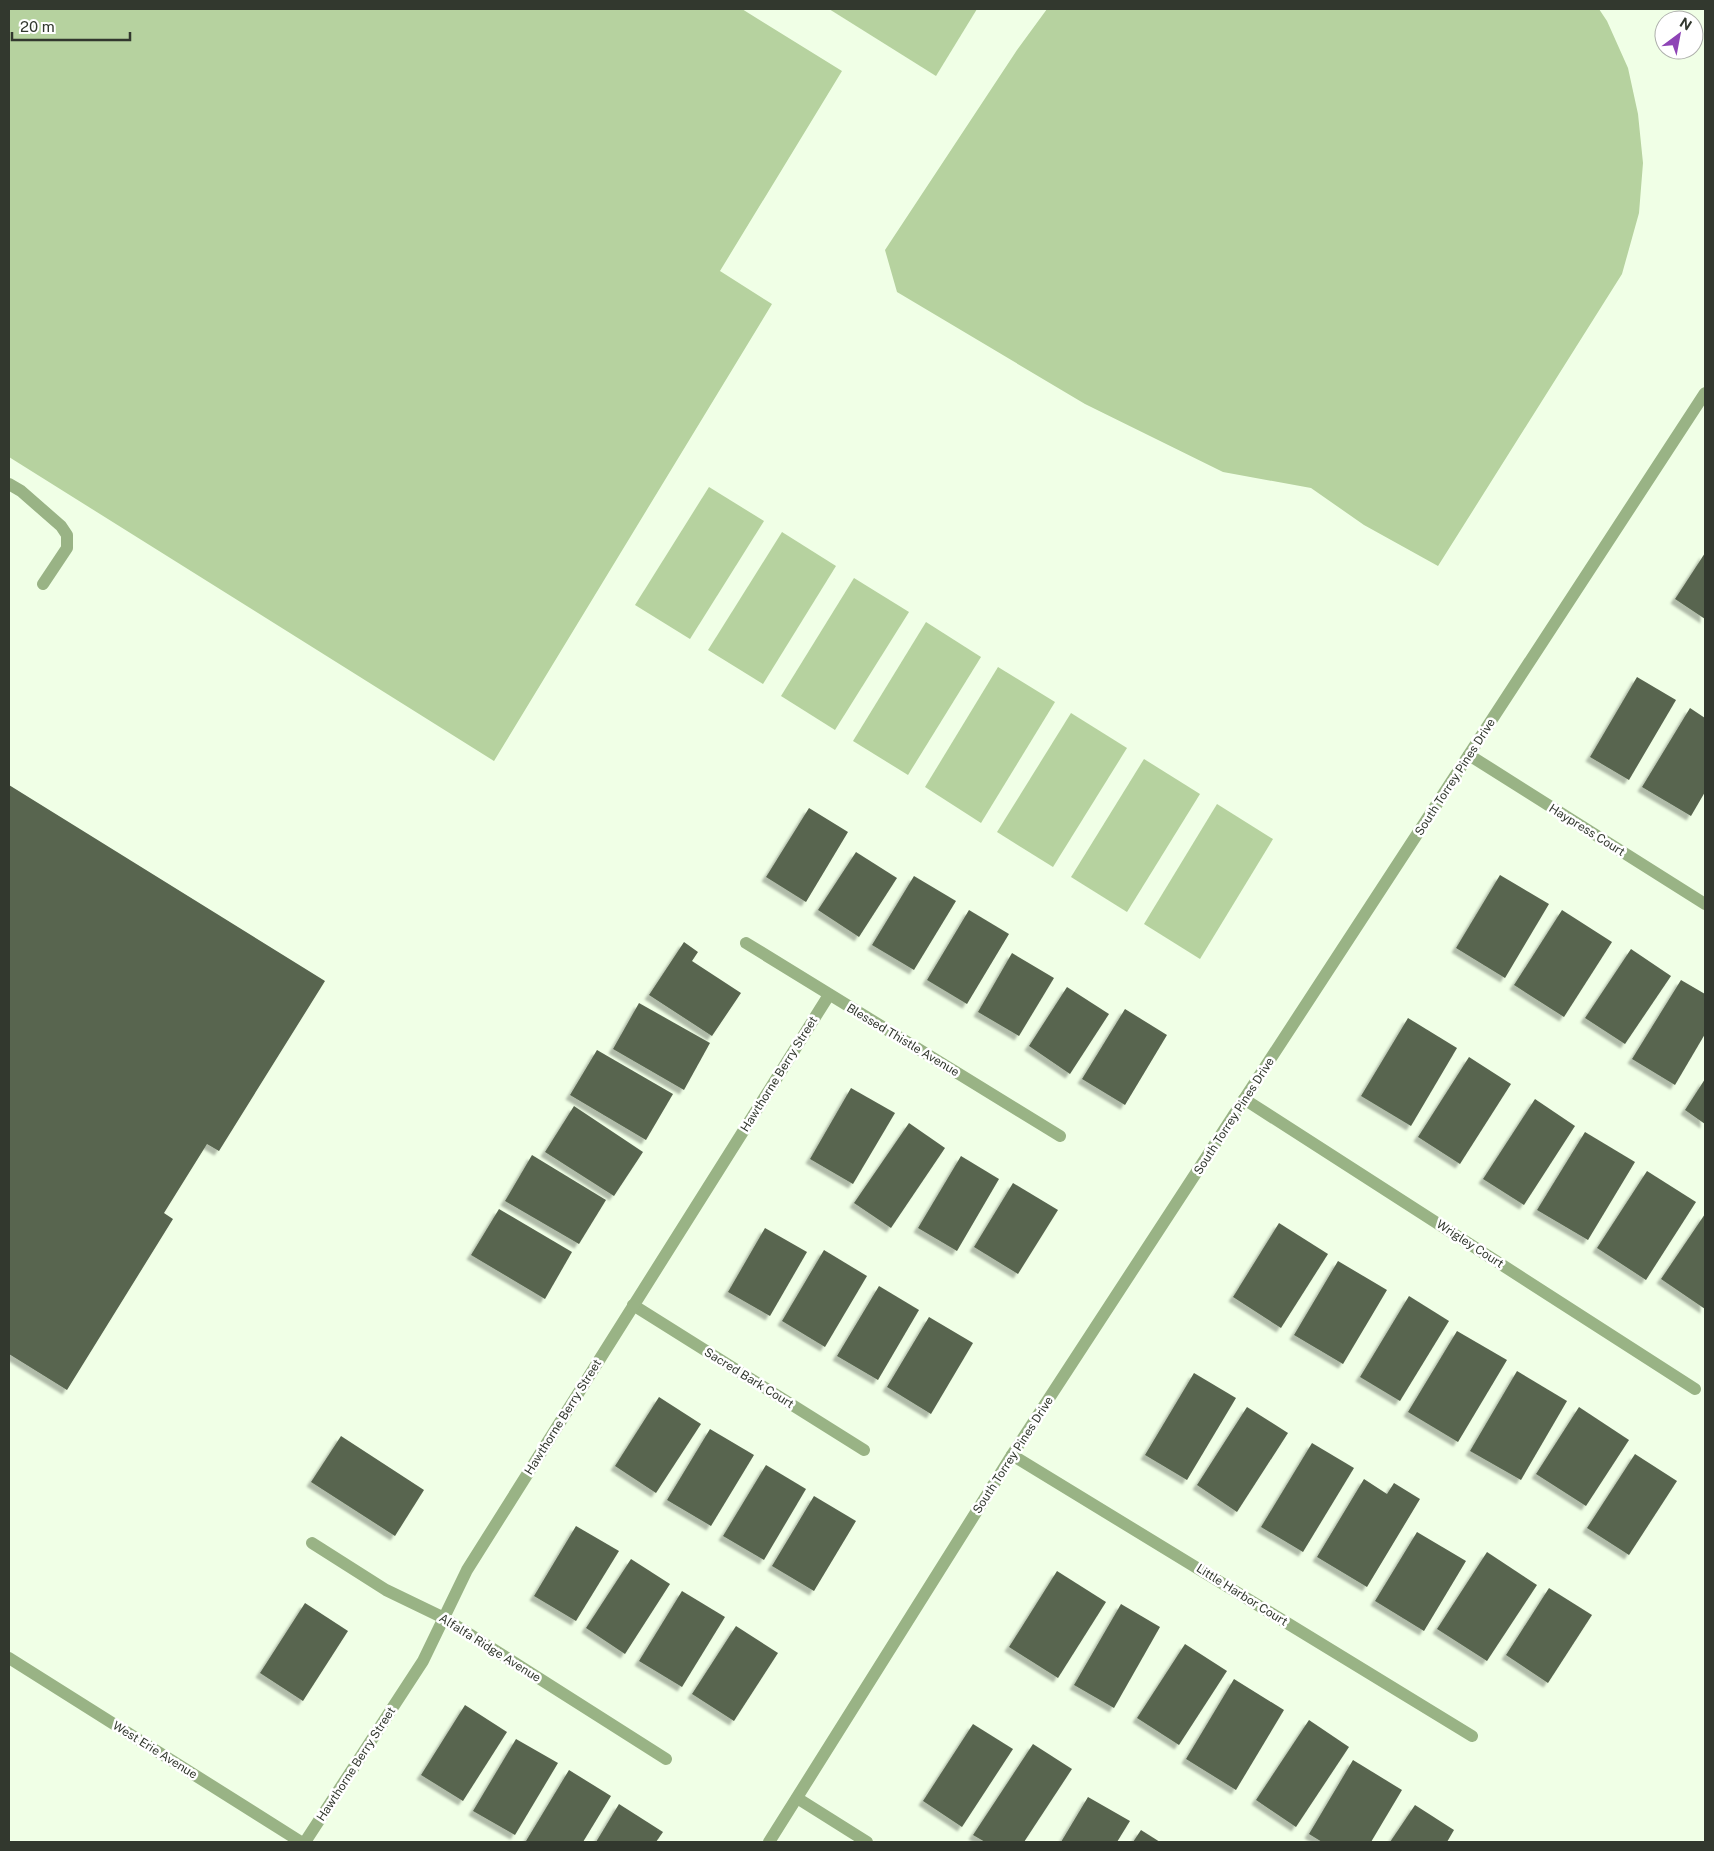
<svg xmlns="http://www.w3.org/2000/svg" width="1714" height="1851" font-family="'Public Sans',sans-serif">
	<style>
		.green { fill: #b6d29f }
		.building { fill: #596550; filter: url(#shadow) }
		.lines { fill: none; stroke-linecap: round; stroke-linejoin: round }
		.minor { stroke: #99b385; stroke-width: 12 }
		.labels { text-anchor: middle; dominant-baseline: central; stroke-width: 5; stroke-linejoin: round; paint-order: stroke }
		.street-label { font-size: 12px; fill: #32382e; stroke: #fff }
	</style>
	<defs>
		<filter id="shadow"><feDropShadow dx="-4.5" dy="4.5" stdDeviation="1" flood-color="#0004"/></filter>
	</defs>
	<rect width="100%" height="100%" fill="#f0ffe6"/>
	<g class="green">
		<polygon points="9,9 742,9 842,71 720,271 772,304 494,761 9,457"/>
		<polygon points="829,9 977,9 936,76"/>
		<polygon points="1047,9 1599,9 1607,21 1628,68 1638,114 1643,163 1639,213 1622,274 1438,566 1364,525 1311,488 1223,472 1085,404 897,292 885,250 1017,50"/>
		<polygon points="709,487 764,521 690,639 635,605"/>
		<polygon points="782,532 836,566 763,684 708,650"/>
		<polygon points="854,578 909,612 835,730 781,696"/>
		<polygon points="926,622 981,657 908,775 853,741"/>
		<polygon points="998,667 1055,702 981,823 925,787"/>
		<polygon points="1071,713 1127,748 1053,867 997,832"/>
		<polygon points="1144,759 1200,794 1127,912 1071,877"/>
		<polygon points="1217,804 1273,839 1200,959 1144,924"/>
	</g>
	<g class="building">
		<polygon points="1705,553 1705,619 1675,599"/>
		<polygon points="1637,677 1676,700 1629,780 1590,757"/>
		<polygon points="1690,708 1705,718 1705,792 1691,816 1642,787"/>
		<polygon points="9,785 325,981 219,1151 207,1144 164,1213 173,1219 67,1390 9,1354"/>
		<polygon points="809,808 848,832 806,902 766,877"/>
		<polygon points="856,852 897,878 859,937 818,910"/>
		<polygon points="1500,875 1549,904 1505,978 1456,948"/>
		<polygon points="914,876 956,901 914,970 872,945"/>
		<polygon points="969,910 1009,934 967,1004 927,980"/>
		<polygon points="1562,910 1612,942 1564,1017 1514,985"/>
		<polygon points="684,942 698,952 692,961 741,993 712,1036 649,995"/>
		<polygon points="1631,949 1671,976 1625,1044 1585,1018"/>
		<polygon points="1012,953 1054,978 1019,1036 978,1012"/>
		<polygon points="1681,980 1705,994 1705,1034 1675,1085 1632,1059"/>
		<polygon points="1067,987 1109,1014 1070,1074 1029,1046"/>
		<polygon points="639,1003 710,1043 684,1090 613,1049"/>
		<polygon points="1125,1009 1167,1035 1125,1105 1082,1079"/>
		<polygon points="1408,1018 1457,1048 1411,1126 1361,1096"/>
		<polygon points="597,1050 673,1094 646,1140 570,1095"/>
		<polygon points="1469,1057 1511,1084 1460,1164 1418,1137"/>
		<polygon points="1705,1079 1705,1124 1685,1110"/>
		<polygon points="851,1088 895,1113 853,1184 810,1159"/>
		<polygon points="1535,1099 1575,1126 1524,1205 1483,1179"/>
		<polygon points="574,1106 643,1152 614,1196 545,1152"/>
		<polygon points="909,1123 945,1148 891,1228 854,1203"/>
		<polygon points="1585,1132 1635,1162 1588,1240 1537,1210"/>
		<polygon points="532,1155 606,1200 579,1244 505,1201"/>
		<polygon points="961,1156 999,1179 957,1251 918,1228"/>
		<polygon points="1647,1171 1696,1202 1646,1280 1597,1248"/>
		<polygon points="1013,1183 1058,1210 1018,1274 974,1247"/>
		<polygon points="499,1209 572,1252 545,1299 471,1255"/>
		<polygon points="1705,1214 1705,1309 1661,1279"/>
		<polygon points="1279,1223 1328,1254 1281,1328 1233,1297"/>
		<polygon points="765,1228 807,1252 770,1316 728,1292"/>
		<polygon points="824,1250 867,1276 825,1347 782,1321"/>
		<polygon points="1338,1261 1387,1290 1343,1364 1294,1335"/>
		<polygon points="879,1286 919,1310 878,1380 837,1356"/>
		<polygon points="1409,1296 1449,1321 1400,1401 1360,1377"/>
		<polygon points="929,1317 973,1343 931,1414 887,1387"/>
		<polygon points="1457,1331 1507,1360 1458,1442 1408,1412"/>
		<polygon points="1517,1371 1567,1401 1521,1480 1470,1451"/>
		<polygon points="1194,1373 1236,1398 1187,1480 1145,1455"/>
		<polygon points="659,1397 701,1424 656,1493 615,1466"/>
		<polygon points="1247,1407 1288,1433 1237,1512 1197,1485"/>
		<polygon points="1579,1407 1629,1440 1586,1506 1536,1474"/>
		<polygon points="710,1429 754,1455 711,1526 667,1500"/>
		<polygon points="341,1436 424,1490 395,1536 311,1482"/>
		<polygon points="1312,1443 1354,1468 1303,1552 1261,1527"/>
		<polygon points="1635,1454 1677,1481 1629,1555 1587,1528"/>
		<polygon points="766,1465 806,1489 764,1560 723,1536"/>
		<polygon points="1364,1479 1387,1494 1394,1483 1420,1499 1367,1587 1317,1557"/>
		<polygon points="814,1496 856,1521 814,1591 772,1566"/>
		<polygon points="576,1526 619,1551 576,1621 534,1596"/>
		<polygon points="1417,1532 1466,1561 1424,1631 1375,1601"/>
		<polygon points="1487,1552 1537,1585 1487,1661 1437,1629"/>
		<polygon points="631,1559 670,1584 625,1654 586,1628"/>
		<polygon points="1057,1571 1106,1602 1058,1678 1009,1647"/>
		<polygon points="1549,1588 1592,1615 1548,1683 1506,1655"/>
		<polygon points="682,1591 725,1617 682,1687 639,1661"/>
		<polygon points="305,1603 348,1631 303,1701 260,1673"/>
		<polygon points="1121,1604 1160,1627 1114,1708 1074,1685"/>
		<polygon points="736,1626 778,1653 734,1721 692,1694"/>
		<polygon points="1185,1644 1227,1671 1179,1745 1137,1718"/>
		<polygon points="1234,1679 1284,1710 1236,1790 1186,1759"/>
		<polygon points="465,1705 507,1732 463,1801 421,1775"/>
		<polygon points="1309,1720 1349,1747 1296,1827 1256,1800"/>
		<polygon points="973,1724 1013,1749 962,1827 923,1801"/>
		<polygon points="516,1739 558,1763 515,1835 473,1811"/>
		<polygon points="1033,1744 1072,1769 1024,1842 985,1842 973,1835"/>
		<polygon points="1353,1760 1402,1790 1371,1842 1322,1842 1309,1834"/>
		<polygon points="569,1770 611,1796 583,1842 527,1842 526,1841"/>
		<polygon points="1088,1797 1130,1821 1117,1842 1061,1842"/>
		<polygon points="619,1804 663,1832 656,1842 596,1842"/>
		<polygon points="1415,1805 1454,1830 1447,1842 1390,1842"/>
		<polygon points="1141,1830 1160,1842 1133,1842"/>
	</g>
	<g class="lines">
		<g class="minor">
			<polyline points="9,484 21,491 61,526 67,535 67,548 43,584"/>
			<polyline points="1469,755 1705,904"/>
			<polyline points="746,943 1060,1136"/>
			<polyline points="1244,1099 1695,1389"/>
			<polyline points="633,1305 864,1450"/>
			<polyline points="1012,1455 1472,1736"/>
			<polyline points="312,1543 386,1590 444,1618 666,1759"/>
			<polyline points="9,1658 301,1842"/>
			<polyline points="797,1798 867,1842"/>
			<polyline points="305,1842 423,1661 467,1570 829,995"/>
			<polyline points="769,1842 1012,1455 1705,393"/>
		</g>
	</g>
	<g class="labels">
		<g class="street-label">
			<text transform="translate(1455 777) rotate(-57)">South Torrey Pines Drive</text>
			<text transform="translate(1587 830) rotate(32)">Haypress Court</text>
			<text transform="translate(903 1040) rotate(31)">Blessed Thistle Avenue</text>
			<text transform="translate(779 1074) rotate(-58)">Hawthorne Berry Street</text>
			<text transform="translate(1234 1116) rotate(-57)">South Torrey Pines Drive</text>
			<text transform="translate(1470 1244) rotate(33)">Wrigley Court</text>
			<text transform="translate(749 1378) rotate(32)">Sacred Bark Court</text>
			<text transform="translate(563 1417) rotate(-58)">Hawthorne Berry Street</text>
			<text transform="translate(1013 1455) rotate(-57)">South Torrey Pines Drive</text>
			<text transform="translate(1242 1595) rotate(32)">Little Harbor Court</text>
			<text transform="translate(490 1648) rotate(32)">Alfalfa Ridge Avenue</text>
			<text transform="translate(155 1750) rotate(32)">West Erie Avenue</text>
			<text transform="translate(356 1764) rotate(-57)">Hawthorne Berry Street</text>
		</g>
	</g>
	<rect width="1714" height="1851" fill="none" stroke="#32382e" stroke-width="20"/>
	<g transform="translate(1679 35) rotate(32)"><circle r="24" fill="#ffffff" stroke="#adafab"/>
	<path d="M0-4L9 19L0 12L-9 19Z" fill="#8e44b6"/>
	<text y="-8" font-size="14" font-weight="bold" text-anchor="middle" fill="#32382e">N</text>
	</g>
	<path d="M12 32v8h118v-8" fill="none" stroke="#32382e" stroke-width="2.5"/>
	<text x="20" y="32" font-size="15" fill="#32382e" stroke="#ffffff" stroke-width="4" paint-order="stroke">20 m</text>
</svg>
